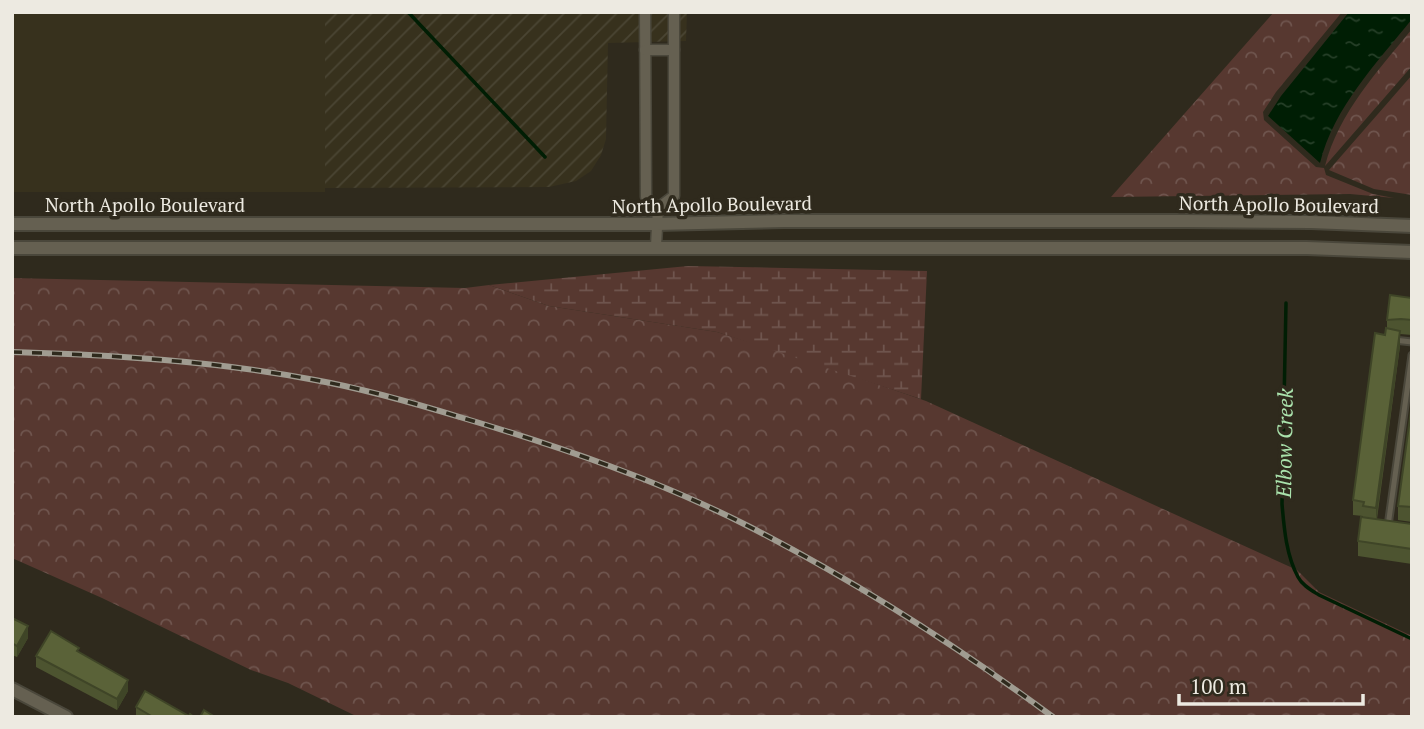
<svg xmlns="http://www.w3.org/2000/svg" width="1424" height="729" font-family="'PT Serif',serif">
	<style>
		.built { fill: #37311d }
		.industrial { fill: url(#industrial-furrows) }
		.forest { fill: url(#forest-crowns) }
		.wetland { fill: url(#wetland-marsh) }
		.water { fill: url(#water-ripples) }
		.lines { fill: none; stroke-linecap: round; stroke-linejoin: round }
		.stream { stroke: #001e04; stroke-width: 3.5 }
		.service-casing { stroke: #4a473b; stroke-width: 9 }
		.minor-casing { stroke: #4a473b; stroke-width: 13 }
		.tertiary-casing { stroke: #4a473b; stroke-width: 16 }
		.service { stroke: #656051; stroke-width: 5 }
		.minor { stroke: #656051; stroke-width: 10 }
		.tertiary { stroke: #656051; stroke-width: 12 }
		.rail-casing { stroke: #a09c91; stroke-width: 6 }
		.rail { stroke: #2f2a1d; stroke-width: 3.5; stroke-dasharray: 10; stroke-linecap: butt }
		.wall { fill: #4d5430 }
		.shaded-wall { fill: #3f4527 }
		.building { fill: #5a6238; stroke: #3f4527; stroke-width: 2 }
		.labels { text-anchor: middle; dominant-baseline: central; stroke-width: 7; stroke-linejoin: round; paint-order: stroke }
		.street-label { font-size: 19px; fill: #edeae1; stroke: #2f2a1d }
		.water-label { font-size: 21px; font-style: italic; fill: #aae2ac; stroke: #2f2a1d }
	</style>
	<defs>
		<pattern id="industrial-furrows" width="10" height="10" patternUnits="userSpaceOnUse" patternTransform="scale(1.75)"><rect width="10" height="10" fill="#37311d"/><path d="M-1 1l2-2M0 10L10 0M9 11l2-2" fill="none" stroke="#4a4533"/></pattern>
		<pattern id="forest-crowns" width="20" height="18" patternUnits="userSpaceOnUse" patternTransform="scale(1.75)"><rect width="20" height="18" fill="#573830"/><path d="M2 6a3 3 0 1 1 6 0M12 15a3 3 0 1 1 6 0" fill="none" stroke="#6f554e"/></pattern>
		<pattern id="wetland-marsh" width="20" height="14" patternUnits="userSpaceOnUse" patternTransform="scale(1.75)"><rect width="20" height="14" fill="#573830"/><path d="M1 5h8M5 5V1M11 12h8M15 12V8" fill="none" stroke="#6f554e"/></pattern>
		<pattern id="water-ripples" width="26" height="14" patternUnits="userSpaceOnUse" patternTransform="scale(1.75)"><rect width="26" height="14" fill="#001e04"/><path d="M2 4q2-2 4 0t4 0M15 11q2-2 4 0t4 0" fill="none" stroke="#263f28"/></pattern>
	</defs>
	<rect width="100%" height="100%" fill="#2f2a1d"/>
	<rect class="built" x="12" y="12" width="313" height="180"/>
	<polygon class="industrial" points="325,12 687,12 686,41 608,43 606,139 601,155 591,171 576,181 549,187 325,188"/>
	<g class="forest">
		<polygon points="1274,12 1342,12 1276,92 1263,112 1264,120 1316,167 1324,168 1326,175 1373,194 1394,198 1350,194 1111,197"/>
		<path d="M 1412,29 L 1412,66 L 1325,166 C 1339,112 1378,71 1412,29 Z"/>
		<polygon points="1412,75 1412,195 1374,189 1329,170"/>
		<polygon points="12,278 465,288 489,285 549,306 717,332 804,359 926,401 1297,570 1319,592 1412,636 1412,717 358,717 288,683 251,670 102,598 12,558"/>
	</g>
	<polygon class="wetland" points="688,266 927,271 921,399 717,332 549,306 489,285"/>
	<path class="water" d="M 1349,12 L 1412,12 L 1412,19 C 1376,64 1334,107 1320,163 L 1268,116 L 1281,96 Z"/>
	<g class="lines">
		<g class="stream">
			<polyline points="408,12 545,157"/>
			<path d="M 1286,303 L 1282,504 C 1284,527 1286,555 1298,577 C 1302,585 1311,590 1319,595 L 1412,639"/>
		</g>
		<g class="service-casing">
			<g id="service">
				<polyline points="1394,340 1412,342"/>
				<polyline points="1388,526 1412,355"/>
			</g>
		</g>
		<g class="minor-casing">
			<g id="minor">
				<polyline points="645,12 646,197 658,208"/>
				<polyline points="645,50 674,50"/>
				<polyline points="658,208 674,196 674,12"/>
				<polyline points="656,246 658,208"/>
			</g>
		</g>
		<g class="tertiary-casing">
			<g id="tertiary">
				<polyline points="12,224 657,224 784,221 1185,221 1311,222 1412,226"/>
				<polyline points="12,248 1307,248 1412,252"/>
				<polyline points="12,689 66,717"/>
			</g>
		</g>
		<use href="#service" class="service"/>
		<use href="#minor" class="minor"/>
		<use href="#tertiary" class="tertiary"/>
		<g class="rail-casing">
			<path id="rail" d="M 12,352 C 114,355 215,361 315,380 C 365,389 414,403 463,418 C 561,447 661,481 752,528 C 858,583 957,646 1053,717"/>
		</g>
		<use href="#rail" class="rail"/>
	</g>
	<g class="wall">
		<polygon points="1412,298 1412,335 1400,334 1400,346 1377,519 1412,524 1412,564 1358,556 1358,541 1363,516 1353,515 1353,500 1387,329 1387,320"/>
		<polygon points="1412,403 1412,522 1398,520 1398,506"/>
		<polygon points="12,618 28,638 17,657 12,655"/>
		<polygon points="79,652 128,691 117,710 36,667 36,656"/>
		<polygon points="136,707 189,716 194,717 136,717"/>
	</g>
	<g class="shaded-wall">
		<polygon points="1400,331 1400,346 1376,522 1376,508"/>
		<polygon points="28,626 28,638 17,657 17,646"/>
		<polygon points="128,680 128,691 117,710 117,699"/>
	</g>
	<g class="building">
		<polygon points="1390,295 1412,298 1412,320 1401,319 1387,320"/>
		<polygon points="1386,328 1400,331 1376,508 1363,506 1364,502 1353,500 1375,333 1385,335"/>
		<polygon points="1412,403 1412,507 1398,506"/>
		<polygon points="1361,517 1412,524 1412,549 1358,541"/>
		<polygon points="12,618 28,626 17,646 12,643"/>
		<polygon points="51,631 79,648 77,651 128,680 117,699 36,656"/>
		<polygon points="145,691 189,716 190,714 194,717 153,717 136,707"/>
		<polygon points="204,710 215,717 200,717"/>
	</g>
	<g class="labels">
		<g class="street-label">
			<text x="145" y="204">North Apollo Boulevard</text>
			<text transform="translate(712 204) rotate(-1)">North Apollo Boulevard</text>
			<text transform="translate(1279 204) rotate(1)">North Apollo Boulevard</text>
		</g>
		<g class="water-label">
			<text transform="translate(1284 443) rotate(-89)">Elbow Creek</text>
		</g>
	</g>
	<rect width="1424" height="729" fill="none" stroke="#edeae1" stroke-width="28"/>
	<path d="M1179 694v10h184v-10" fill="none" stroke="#edeae1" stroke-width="3.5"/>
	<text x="1190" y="694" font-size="21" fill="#edeae1" stroke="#2f2a1d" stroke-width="5" paint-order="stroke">100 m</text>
</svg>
